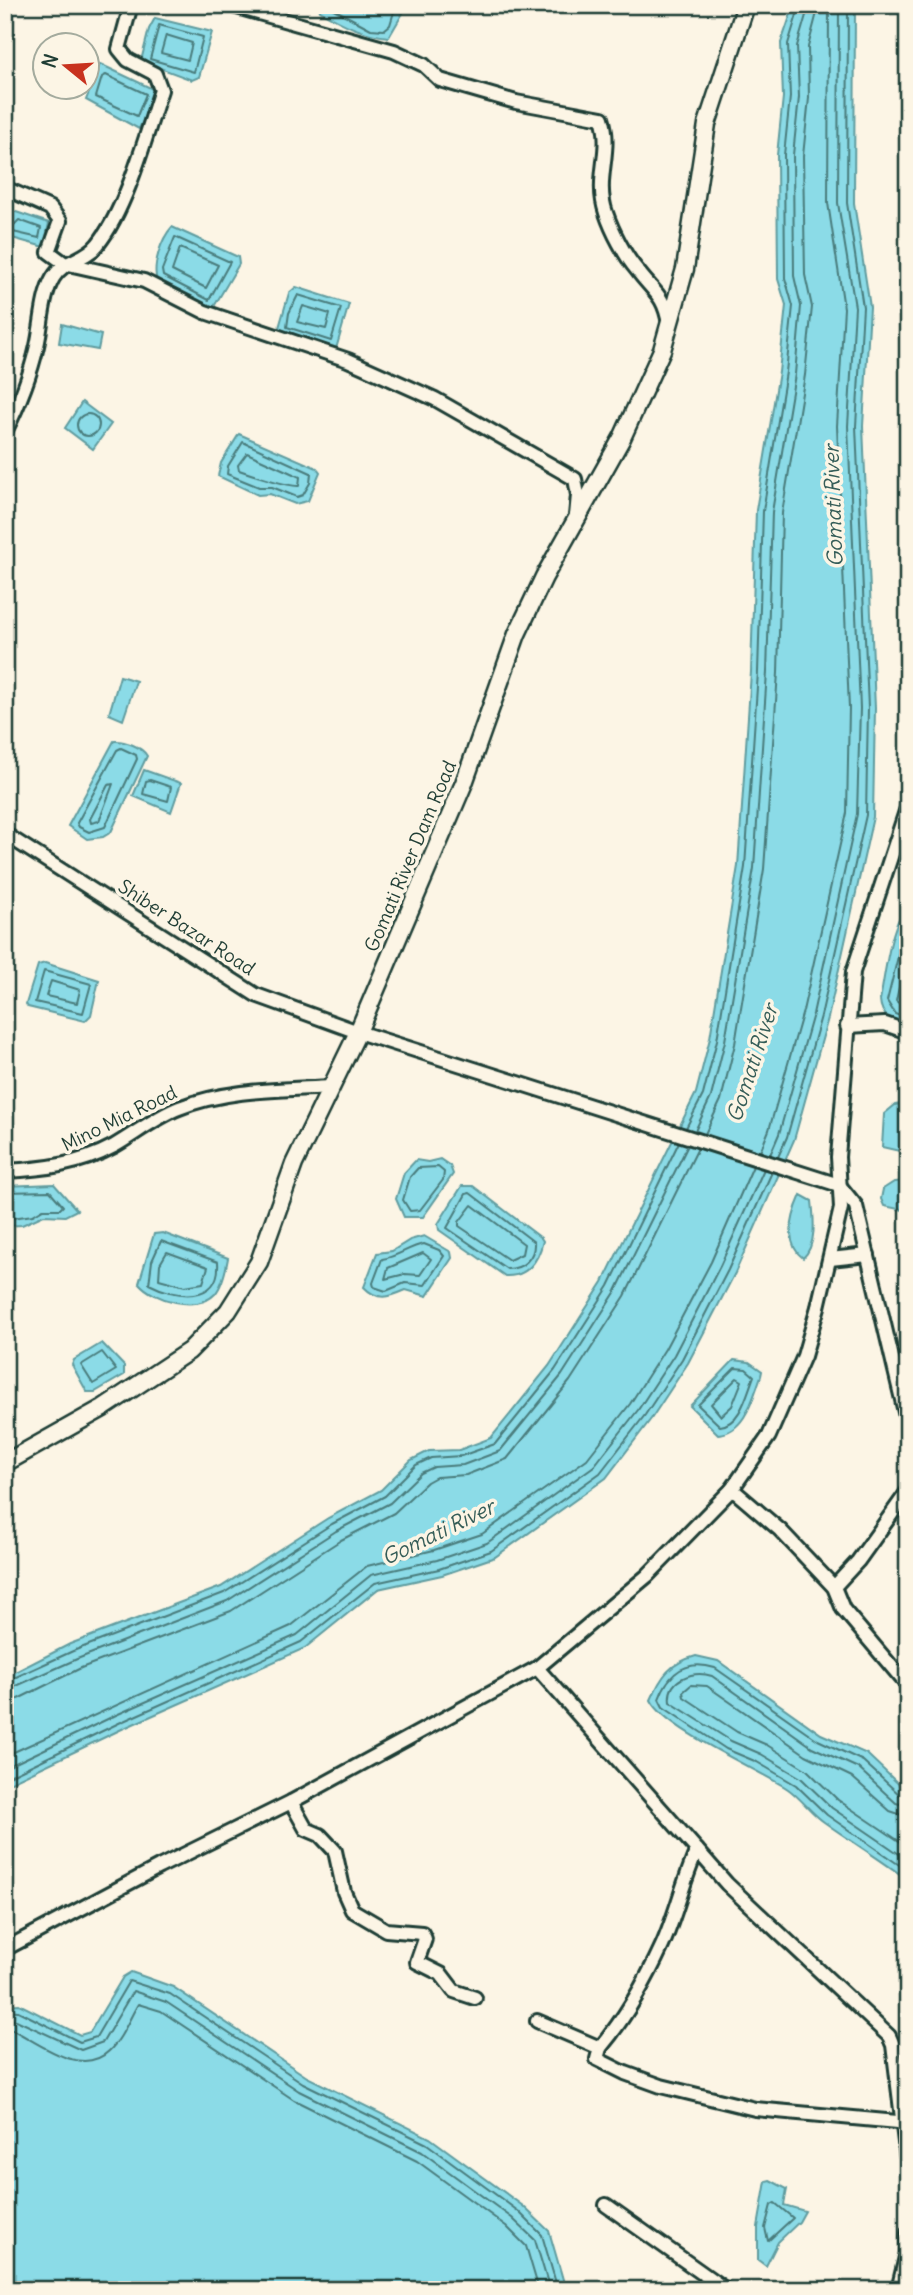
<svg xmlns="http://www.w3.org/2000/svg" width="913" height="2295" font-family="Delius,sans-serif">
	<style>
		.water { fill: #8bdbe7; stroke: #609c9f; stroke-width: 2 }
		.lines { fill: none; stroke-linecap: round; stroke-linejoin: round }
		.shore { stroke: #4a7c7c; stroke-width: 2 }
		.minor-casing { stroke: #1f3d34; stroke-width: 18 }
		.major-casing { stroke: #1f3d34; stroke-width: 21 }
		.minor { stroke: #fcf5e5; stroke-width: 12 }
		.major { stroke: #fcf5e5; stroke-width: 16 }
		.labels { text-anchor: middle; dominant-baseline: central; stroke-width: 7; stroke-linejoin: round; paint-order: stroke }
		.street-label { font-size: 19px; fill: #1f3d34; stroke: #fcf5e5 }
		.water-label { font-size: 21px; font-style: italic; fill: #355d58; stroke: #fcf5e5 }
	</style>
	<rect width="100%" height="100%" fill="#fcf5e5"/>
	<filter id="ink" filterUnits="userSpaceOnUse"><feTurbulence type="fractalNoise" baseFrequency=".0143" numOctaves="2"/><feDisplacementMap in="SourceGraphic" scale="14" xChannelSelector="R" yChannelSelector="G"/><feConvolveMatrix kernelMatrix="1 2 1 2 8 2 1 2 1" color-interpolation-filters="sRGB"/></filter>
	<g filter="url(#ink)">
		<g class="water">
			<path d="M 403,5 L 403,13 L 389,37 C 364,35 342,24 320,11 L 319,6 Z"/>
			<polygon points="794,5 855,5 854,203 870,307 863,426 875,708 873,817 828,1018 794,1140 735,1273 688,1363 651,1419 606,1478 495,1557 442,1575 378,1589 305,1648 122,1729 5,1785 5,1677 70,1644 221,1587 328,1518 381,1490 411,1460 429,1451 459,1450 491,1438 549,1366 603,1282 696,1093 710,1038 738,866 751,672 756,510 779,372 786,305 778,279 777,155 783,97 781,43"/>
			<polygon points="155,18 212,32 199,77 192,80 141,61 149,29"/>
			<polygon points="100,64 157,91 139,129 86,100"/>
			<polygon points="13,211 49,223 44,247 5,236"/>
			<path d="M 172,227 L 238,257 L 239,264 L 212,310 L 157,281 C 152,266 161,239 172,227 Z"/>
			<polygon points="296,287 349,304 336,349 278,331 289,293"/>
			<polygon points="62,324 101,335 98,350 59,343"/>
			<polygon points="82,402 111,424 93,449 65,428"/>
			<polygon points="239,434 317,468 320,472 308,501 295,504 270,494 258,495 218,476 221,463"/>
			<polygon points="120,676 136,681 123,720 109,714"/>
			<path d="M 114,741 C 124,740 142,747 147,756 L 111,832 L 103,837 L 87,839 L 68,826 Z"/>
			<polygon points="144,770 181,783 171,812 133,796"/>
			<path d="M 908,906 L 908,1026 C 893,1022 881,1017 880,1000 C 885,976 890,922 908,906 Z"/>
			<polygon points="45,963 99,980 91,1015 85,1021 28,1007 26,1004 38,965"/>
			<polygon points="908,1103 908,1153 882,1147 884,1114 895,1105"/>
			<polygon points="440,1159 450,1166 453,1174 423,1217 404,1217 396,1199 404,1173 416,1160 428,1162"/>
			<polygon points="908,1181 908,1211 884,1206 881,1199 883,1189 894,1182"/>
			<polygon points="54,1184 77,1210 65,1216 44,1215 22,1225 5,1226 5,1186"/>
			<path d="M 462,1186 L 473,1186 L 541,1238 L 543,1241 C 538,1262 527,1277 505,1276 L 439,1230 L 438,1224 Z"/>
			<path d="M 801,1195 L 812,1201 C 814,1219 817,1245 803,1258 C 783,1243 792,1215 801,1195 Z"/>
			<path d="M 163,1233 L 228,1258 C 226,1269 223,1285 215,1294 C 197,1313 153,1300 139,1283 L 154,1234 Z"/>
			<path d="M 424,1236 L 451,1252 L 452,1258 L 427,1296 L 406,1290 C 390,1297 378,1302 364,1287 L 377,1253 L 392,1251 L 410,1240 Z"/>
			<polygon points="102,1343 124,1366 124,1375 95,1392 87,1392 72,1365 74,1360"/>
			<path d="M 734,1360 L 749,1362 L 762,1371 L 761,1376 C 753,1397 746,1432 718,1434 L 690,1406 Z"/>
			<path d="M 696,1656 L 718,1661 L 821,1734 L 867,1754 L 908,1793 L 908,1880 C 880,1859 852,1842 824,1822 C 811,1813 801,1798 788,1789 C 757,1769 665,1729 651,1700 C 661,1676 670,1663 696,1656 Z"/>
			<polygon points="131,1972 173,1987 307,2077 430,2138 523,2206 549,2231 566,2290 5,2290 5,2005 19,2004 80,2035 90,2032 123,1977"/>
			<polygon points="770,2180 787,2189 784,2205 805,2211 799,2222 778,2242 766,2266 758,2260 758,2227 766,2181"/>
		</g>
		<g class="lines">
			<g class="shore">
				<polyline points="326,5 371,29 384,30 390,25 396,5"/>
				<polygon points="159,25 203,37 194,72 150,59"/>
				<polygon points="166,35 192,43 188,60 161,53"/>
				<polygon points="106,75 146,94 137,116 96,97 102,77"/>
				<polygon points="19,220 41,228 39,238 13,232 12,227"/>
				<polygon points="175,237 230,262 209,300 163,276 162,270"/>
				<polygon points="180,248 218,265 206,288 172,271"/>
				<polygon points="298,295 341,308 331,341 287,327 289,313"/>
				<polygon points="303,306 330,314 326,329 297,322"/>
				<circle cx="88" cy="425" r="11"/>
				<polygon points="243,442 311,473 310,483 303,495 297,497 272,487 259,487 227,474 228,466"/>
				<path d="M 247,453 L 300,477 L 299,486 C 290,487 250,474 239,470 L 238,465 Z"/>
				<polygon points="121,748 136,755 137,759 105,827 89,832 79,827 77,823 117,750"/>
				<polygon points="150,780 171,787 168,801 143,794 146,781"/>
				<polygon points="113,784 99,821 91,823 90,819 108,785"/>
				<polyline points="908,916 887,1001 895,1014 908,1019"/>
				<polyline points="908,945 896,1001 908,1010"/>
				<polygon points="44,971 91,984 83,1013 35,1002"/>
				<polygon points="51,981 80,990 77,1003 46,996"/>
				<polyline points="686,1128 703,1095 717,1040 745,867 758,672 763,511 786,372 793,306 785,278 784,155 790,97 788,44 800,5"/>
				<polyline points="695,1131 711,1097 725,1041 754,868 767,672 772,512 795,374 801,306 794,276 793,155 799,97 797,46 809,5"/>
				<polyline points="705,1134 721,1100 735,1044 764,869 778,673 782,513 805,375 812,307 805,275 803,156 809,98 808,47 819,5"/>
				<polyline points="760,1152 769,1130 803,1011 847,813 849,708 837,426 844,308 828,203 829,5"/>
				<polyline points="770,1155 779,1134 813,1014 857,814 860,708 848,426 855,307 838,203 839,5"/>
				<polyline points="778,1157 787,1137 821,1016 866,815 868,708 856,426 863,307 847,203 848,5"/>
				<polygon points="438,1167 444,1172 443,1180 420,1210 410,1211 403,1200 410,1177 418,1168"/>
				<polyline points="5,1192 50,1191 63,1206 60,1209 43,1209 33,1215 5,1219"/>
				<path d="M 470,1193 L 534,1242 C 535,1258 523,1269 507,1269 L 447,1228 L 466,1194 Z"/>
				<polygon points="472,1205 524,1244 522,1254 509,1260 459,1226 459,1222"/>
				<path d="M 161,1241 L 218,1262 C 221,1304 175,1298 149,1284 L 152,1261 Z"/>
				<path d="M 424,1244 L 439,1250 L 444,1256 L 425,1285 L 405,1283 L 386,1291 L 374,1287 L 373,1283 L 382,1259 C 398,1257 408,1247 424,1244 Z"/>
				<polygon points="167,1252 208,1267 203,1283 185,1286 159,1279 160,1264"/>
				<polygon points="423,1253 431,1259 420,1275 405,1274 385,1279 388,1268"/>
				<polygon points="102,1352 116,1370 93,1384 81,1365"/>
				<path d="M 735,1368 L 746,1369 L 754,1376 C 747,1393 741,1424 720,1426 L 698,1405 Z"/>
				<polygon points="737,1378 742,1381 732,1406 721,1416 711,1404"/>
				<polyline points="5,1682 73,1651 224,1593 332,1524 385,1496 416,1465 431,1458 461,1456 495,1444 555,1370 609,1286 679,1142"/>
				<polyline points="5,1691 77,1659 227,1601 336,1531 390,1503 421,1473 434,1467 463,1465 500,1451 562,1375 616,1291 688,1145"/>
				<polyline points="5,1702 18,1699 81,1668 231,1611 341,1540 394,1513 427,1482 436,1477 466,1475 507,1459 570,1381 625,1296 698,1148"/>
				<polyline points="5,1756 291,1626 367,1566 434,1550 482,1534 587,1459 630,1404 665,1349 711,1262 753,1166"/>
				<polyline points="5,1768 116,1715 297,1635 371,1575 437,1560 487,1543 594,1466 638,1410 674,1355 720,1266 764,1169"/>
				<polyline points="5,1778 119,1723 301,1642 375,1583 439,1569 491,1551 600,1473 645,1415 682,1359 728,1270 772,1172"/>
				<path d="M 908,1797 L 900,1795 L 863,1761 L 818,1740 L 715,1668 C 686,1659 669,1672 659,1699 L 663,1707 L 726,1749 L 757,1762 L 796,1785 L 827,1815 L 908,1871"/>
				<path d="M 908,1806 L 896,1803 L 858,1768 L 812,1747 L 712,1676 C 693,1670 667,1679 670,1702 L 731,1741 L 761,1754 L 801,1778 L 832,1808 L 908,1860"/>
				<polyline points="908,1817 890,1811 852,1777 806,1755 707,1686 691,1685 683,1692 684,1697 737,1732 767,1745 807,1770 838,1800 908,1847"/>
				<polyline points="5,2010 18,2011 80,2042 96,2037 129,1981 170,1994 303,2083 427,2144 518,2211 542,2235 558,2290"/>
				<polyline points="5,2019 16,2020 81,2050 103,2042 133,1991 166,2002 299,2091 422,2152 512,2218 535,2240 550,2290"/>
				<path d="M 5,2029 L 13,2030 C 39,2043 81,2078 109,2051 C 122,2039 129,2019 138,2004 L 161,2011 L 294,2100 L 417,2161 L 506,2226 L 526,2246 L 539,2290"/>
				<polygon points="775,2203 793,2218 768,2241 765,2228 771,2205"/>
			</g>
			<g class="minor-casing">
				<g id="minor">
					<path d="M 230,5 L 394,51 L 424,65 L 440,80 L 516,102 L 602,118 C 613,151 594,178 606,213 C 612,231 625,256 637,270 C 653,292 664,294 669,324"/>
					<polyline points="5,188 50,208 60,221 49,252 64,263 144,281 205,312 348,360 435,399 575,479 578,495 576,516"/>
					<path d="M 5,432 C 19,404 30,377 37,346 C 42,325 42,297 53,278 C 64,259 85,261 98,244 C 127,208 146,135 161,90 L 155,74 L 128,60 L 119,49 L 131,5"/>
					<polyline points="5,834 256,995 358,1032 839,1185 856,1206 908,1425"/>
					<polyline points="847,1026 885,1024 908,1032"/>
					<path d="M 5,1171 C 44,1169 79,1165 114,1146 C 135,1134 156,1117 179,1108 C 228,1089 280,1090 332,1087"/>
					<polyline points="830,1259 868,1255"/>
					<polyline points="732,1489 780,1530 834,1587 843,1609 908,1686"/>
					<polyline points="834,1587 858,1561 908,1491"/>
					<polyline points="537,1668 727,1884 889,2036 893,2045 908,2167"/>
					<polyline points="291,1802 306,1829 320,1835 335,1851 344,1892 352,1910 386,1930 422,1933 425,1939 417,1962 441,1974 454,1991 475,1998"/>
					<polyline points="5,1949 159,1867 291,1802 537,1668 647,1576 732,1489 769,1436 804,1356 818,1307 841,1208 838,1157 853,972 908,805"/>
					<polyline points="537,2021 600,2048 597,2059 625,2073 661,2086 755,2109 908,2123"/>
					<path d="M 600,2048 C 626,2017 645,1983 662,1946 C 676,1915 683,1881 697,1850"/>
					<polyline points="606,2205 726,2290"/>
					<polyline points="898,2290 907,2253 908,2233"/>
				</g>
			</g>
			<g class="major-casing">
				<polyline id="major" points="5,1463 103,1408 189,1351 228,1311 259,1262 294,1164 358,1032 464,783 517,634 544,577 622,438 662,350 685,269 707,124 746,5"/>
			</g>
			<use href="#minor" class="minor"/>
			<use href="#major" class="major"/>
		</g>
	</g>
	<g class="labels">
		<g class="street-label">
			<text transform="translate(410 856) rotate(-67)">Gomati River Dam Road</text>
			<text transform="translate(187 927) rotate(33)">Shiber Bazar Road</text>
			<text transform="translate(119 1118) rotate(-26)">Mino Mia Road</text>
		</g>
		<g class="water-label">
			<text transform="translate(833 506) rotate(-92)">Gomati River</text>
			<text transform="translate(752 1063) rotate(-72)">Gomati River</text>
			<text transform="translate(438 1532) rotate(-26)">Gomati River</text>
		</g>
	</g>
	<rect width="913" height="2295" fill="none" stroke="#fcf5e5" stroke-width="28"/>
	<rect x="14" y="14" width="885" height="2267" fill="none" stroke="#1f3d34" stroke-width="2.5" filter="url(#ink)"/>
	<g transform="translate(66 66) rotate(288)"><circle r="33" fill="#fcf5e5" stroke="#a4ab9e" stroke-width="2"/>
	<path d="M0-5L12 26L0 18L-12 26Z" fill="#c8321e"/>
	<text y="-10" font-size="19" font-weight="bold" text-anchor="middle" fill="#1f3d34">N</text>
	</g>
</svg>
